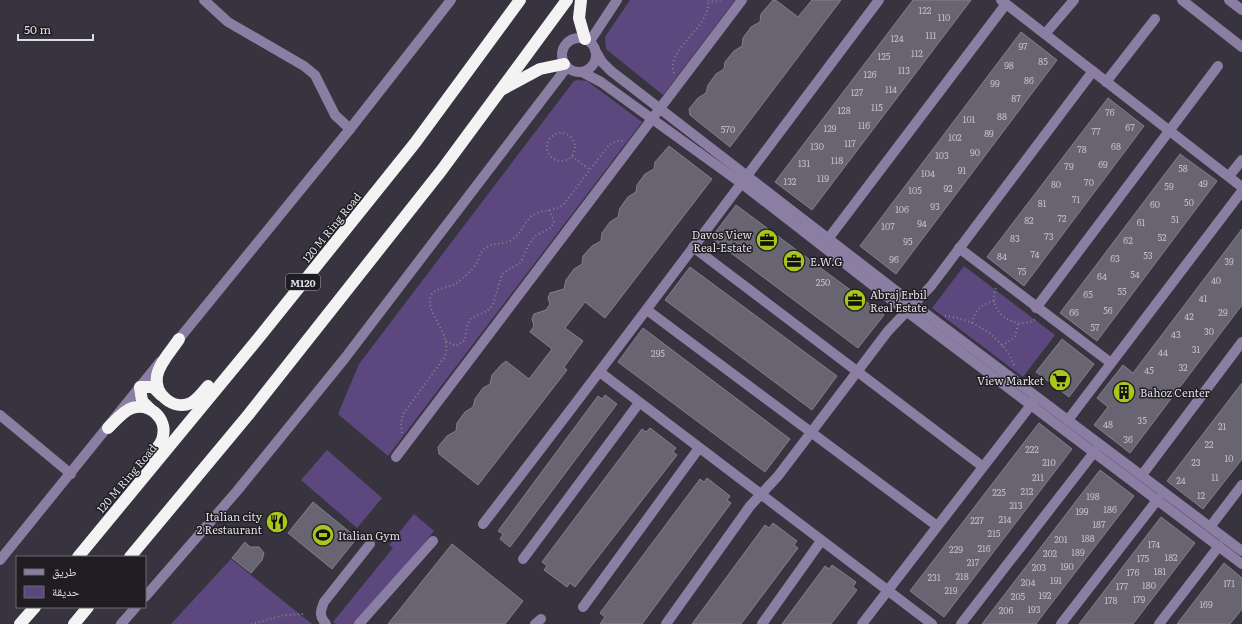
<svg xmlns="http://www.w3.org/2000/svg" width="1242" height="624" font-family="Literata,'Noto Naskh Arabic',serif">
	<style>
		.green { fill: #5c487e }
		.building { fill: #686471; stroke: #837f8b }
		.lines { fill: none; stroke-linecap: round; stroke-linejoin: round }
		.path { stroke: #86838c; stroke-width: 2; stroke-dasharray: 1 3; stroke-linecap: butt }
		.minor { stroke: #8b7ea3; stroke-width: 10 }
		.highway { stroke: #f3f3f3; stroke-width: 12 }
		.labels { text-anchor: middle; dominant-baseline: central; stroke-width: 3; stroke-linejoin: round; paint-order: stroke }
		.number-label { font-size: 9px; fill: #c1bfc7 }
		.shield { fill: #1f1d22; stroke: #a5a3aa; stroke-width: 1 }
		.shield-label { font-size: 10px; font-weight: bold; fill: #dfdde4 }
		.street-label { font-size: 11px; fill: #dfdde4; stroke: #1f1d22 }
		.poi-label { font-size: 11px; fill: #dfdde4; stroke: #1f1d22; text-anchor: start }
	</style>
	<rect width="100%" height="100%" fill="#38343f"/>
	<g class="green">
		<polygon points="630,0 735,0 663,95 606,49 605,37"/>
		<polygon points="578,80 587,81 642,122 388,456 338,414 359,364 574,81"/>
		<polygon points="964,266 1055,335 1023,377 932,308"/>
		<polygon points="327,450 382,498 357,528 301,480"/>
		<polygon points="414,514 434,531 357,624 336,624 333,622 393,548 389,545"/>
		<polygon points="231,559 312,624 171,624"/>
	</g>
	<g class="building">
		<polygon points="773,0 777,1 798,17 812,0 841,0 730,147 690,115 689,109 698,98 706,93 708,85 716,74 724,69 725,62 734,51 742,46 743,38 751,27 760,22 761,14"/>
		<polygon points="913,0 971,0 812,210 775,182"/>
		<polygon points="1021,32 1057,60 896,274 860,246"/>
		<polygon points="1108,98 1144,126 1024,286 987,257"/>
		<polygon points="669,146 712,179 605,318 585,302 565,328 583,341 564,367 567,370 478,485 439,454 438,447 447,436 456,431 457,423 465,412 473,407 475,399 483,388 490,384 492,375 501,365 506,361 529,379 552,349 530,332 534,326 532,319 534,314 546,310 550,304 548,298 550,293 564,289 566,280 574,269 582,264 583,256 592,246 601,241 602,233 610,222 618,217 620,208 628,197 636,192 637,185 645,174 654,169 655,162"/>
		<polygon points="1180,154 1217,181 1097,341 1060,313"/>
		<polygon points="736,205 884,315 858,348 711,238"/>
		<polygon points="1242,229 1242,305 1130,453 1094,425 1108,407 1097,398 1123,365 1133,373"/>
		<polygon points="690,267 837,376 812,410 665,300"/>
		<polygon points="643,328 790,439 765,472 618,362"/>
		<polygon points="1062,339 1094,364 1069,397 1036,372"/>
		<polygon points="1242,383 1242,459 1203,509 1167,481"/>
		<polygon points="605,395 617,404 510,547 500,539 503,534 498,531 598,396 602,399"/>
		<polygon points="1039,423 1072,449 944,617 910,591"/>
		<polygon points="650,428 676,448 673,452 677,455 575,587 570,583 567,587 544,570 547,566 542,562 642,429 646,432"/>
		<polygon points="1100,470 1134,496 1048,608 1036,624 982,624"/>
		<polygon points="707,478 730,496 727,500 731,503 642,624 600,624 605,617 600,613 700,479 704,482"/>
		<polygon points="313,502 357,538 332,569 288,533"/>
		<polygon points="1161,517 1195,543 1133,624 1079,624"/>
		<polygon points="773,523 797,541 794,545 798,548 741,624 692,624 765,525 769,528"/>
		<polygon points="245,542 250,547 259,547 264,553 262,560 251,573 232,558"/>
		<polygon points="452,544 523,601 505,624 388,624"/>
		<polygon points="1224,563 1242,578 1242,609 1230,624 1177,624"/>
		<polygon points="832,565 856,582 853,587 857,590 831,624 782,624 825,566 829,569"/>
	</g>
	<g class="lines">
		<g class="path">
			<polyline points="708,0 714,2 722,0"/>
			<path d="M 674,73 C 665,48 712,28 708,0"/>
			<circle cx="561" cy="147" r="14"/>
			<polyline points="572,156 590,170"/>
			<path d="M 996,288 C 986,312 1016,332 1036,319"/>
			<path d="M 945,316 C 974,318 1006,339 1015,368"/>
			<path d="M 972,323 C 975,310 981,304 994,301"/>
			<polyline points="446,341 456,346 465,340 467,325 471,318 487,311 493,305 502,274 521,262 528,246 535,236 552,227 554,221 549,210"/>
			<polyline points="1002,346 1015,337 1018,324"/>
			<path d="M 402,433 L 401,423 L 403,414 L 444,358 C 455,334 424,315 431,295 C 438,286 449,289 458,282 C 464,277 474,269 477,262 C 480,258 480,252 484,249 C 491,242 502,245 510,241 C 521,235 523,223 532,216 C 542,208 554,212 563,205 L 609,145 L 617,141 L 623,141"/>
			<polyline points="251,624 285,615 304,614"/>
		</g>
		<g class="minor">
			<polyline points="204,0 228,22 304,66 315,75 335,115 350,129"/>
			<polyline points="1001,0 1242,187"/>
			<polyline points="1182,0 1242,47"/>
			<polyline points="1229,0 1242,10"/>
			<polyline points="1045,34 1074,0"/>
			<circle cx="579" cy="55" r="17"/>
			<polyline points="590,41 617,0"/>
			<polyline points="595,50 602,62 611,71 913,304 1242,551"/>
			<polyline points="582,72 601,82 741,183 906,311 1242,564"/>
			<polyline points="1106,82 1155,19"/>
			<polyline points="1229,176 1242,160"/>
			<polyline points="828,239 1006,4"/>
			<polyline points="693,247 982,466"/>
			<polyline points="959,248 1111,363"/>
			<polyline points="1036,308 1218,66"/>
			<polyline points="647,310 937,526"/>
			<polyline points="174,345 350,129 451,0"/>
			<polyline points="601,373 932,624"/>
			<polyline points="0,415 71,474"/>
			<polyline points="1068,420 1242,191"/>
			<polyline points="396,457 742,0"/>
			<polyline points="1142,475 1242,342"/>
			<path d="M 483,524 C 617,351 747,175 879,0"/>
			<polyline points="1210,527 1242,485"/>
			<polyline points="523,559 639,403"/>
			<polyline points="0,560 160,362"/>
			<polyline points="145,597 237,491 345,358 567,67"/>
			<polyline points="583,607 699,448"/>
			<polyline points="121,624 136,607"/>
			<path d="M 326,624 C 319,616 320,612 324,602 L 370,544"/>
			<polyline points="359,624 433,541"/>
			<polyline points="535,624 541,619"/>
			<polyline points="666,624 750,506 778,476 888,331 931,286 1093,71"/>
			<polyline points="762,624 821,541"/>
			<polyline points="862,624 1034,401"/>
			<polyline points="961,624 1095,451"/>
			<polyline points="1061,624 1158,499"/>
			<polyline points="1159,624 1219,546"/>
		</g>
		<g class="highway">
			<polyline points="581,0 579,18 585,39"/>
			<polyline points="503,89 540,69 564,64"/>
			<path d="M 179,339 C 172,350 159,363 157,376 C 154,394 173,411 191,403 C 198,399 203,392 208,386"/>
			<polyline points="150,409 142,401 140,387 153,387 161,395"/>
			<path d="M 108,428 C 115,421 123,411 132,408 C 150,402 167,419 163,436 C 162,444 156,449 151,455"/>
			<polyline points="78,557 261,335 415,143 520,0"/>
			<polyline points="130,557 249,414 441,171 567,0"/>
			<polyline points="20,624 35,607"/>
			<polyline points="74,624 88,607"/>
		</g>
	</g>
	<defs>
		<g id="office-disc" transform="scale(1.15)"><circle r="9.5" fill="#a9c71b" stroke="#1f1d22"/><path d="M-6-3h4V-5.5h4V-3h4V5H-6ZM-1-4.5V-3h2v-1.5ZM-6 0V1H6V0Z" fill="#111"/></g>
		<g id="supermarket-disc" transform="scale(1.15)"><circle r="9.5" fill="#a9c71b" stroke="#1f1d22"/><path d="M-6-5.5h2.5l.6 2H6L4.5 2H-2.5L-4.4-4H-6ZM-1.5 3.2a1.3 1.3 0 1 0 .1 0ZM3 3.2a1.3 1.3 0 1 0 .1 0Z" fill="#111"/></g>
		<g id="building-disc" transform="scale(1.15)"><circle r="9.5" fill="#a9c71b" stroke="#1f1d22"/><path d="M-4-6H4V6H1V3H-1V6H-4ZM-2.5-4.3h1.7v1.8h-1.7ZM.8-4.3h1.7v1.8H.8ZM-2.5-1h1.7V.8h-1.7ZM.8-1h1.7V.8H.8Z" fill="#111"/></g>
		<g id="restaurant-disc" transform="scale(1.15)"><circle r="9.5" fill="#a9c71b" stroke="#1f1d22"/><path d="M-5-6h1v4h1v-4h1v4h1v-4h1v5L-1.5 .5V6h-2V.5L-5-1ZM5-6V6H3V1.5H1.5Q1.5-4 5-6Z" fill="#111"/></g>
		<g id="stadium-disc" transform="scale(1.15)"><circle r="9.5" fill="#a9c71b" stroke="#1f1d22"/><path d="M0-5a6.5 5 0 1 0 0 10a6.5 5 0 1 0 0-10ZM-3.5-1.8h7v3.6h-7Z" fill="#111"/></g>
	</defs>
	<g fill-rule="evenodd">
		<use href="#office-disc" x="767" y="240"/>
		<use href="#office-disc" x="794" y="261"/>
		<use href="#office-disc" x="855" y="300"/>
		<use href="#supermarket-disc" x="1060" y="380"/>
		<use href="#building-disc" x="1124" y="392"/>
		<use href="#restaurant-disc" x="277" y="522"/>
		<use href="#stadium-disc" x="323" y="535"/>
	</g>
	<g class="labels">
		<g class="number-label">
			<text x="925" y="10">122</text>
			<text x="944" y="17">110</text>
			<text x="931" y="35">111</text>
			<text x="897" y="38">124</text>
			<text x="1023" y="46">97</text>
			<text x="917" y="53">112</text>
			<text x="884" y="56">125</text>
			<text x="1043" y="61">85</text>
			<text x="1009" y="65">98</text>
			<text x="904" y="70">113</text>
			<text x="870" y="74">126</text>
			<text x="1029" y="80">86</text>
			<text x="995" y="83">99</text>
			<text x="891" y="89">114</text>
			<text x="857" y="92">127</text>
			<text x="1016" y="98">87</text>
			<text x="877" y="107">115</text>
			<text x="844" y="110">128</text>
			<text x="1110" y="112">76</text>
			<text x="1002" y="116">88</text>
			<text x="969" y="119">101</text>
			<text x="864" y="125">116</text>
			<text x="1130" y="127">67</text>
			<text x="830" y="128">129</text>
			<text x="728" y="129">570</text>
			<text x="1096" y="131">77</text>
			<text x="989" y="133">89</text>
			<text x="955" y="137">102</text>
			<text x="850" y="143">117</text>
			<text x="817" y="146">130</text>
			<text x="1116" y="146">68</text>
			<text x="1082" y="149">78</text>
			<text x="975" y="152">90</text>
			<text x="942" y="155">103</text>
			<text x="837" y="160">118</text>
			<text x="804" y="163">131</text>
			<text x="1103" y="164">69</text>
			<text x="1069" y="166">79</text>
			<text x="1183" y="168">58</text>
			<text x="962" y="170">91</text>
			<text x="928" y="173">104</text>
			<text x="823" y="178">119</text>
			<text x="790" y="181">132</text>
			<text x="1089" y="182">70</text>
			<text x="1203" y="183">49</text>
			<text x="1056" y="184">80</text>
			<text x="1169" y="186">59</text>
			<text x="948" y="188">92</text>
			<text x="915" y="190">105</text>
			<text x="1076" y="199">71</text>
			<text x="1189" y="202">50</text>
			<text x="1042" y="203">81</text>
			<text x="1155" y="204">60</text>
			<text x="935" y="206">93</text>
			<text x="902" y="209">106</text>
			<text x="1062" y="218">72</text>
			<text x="1175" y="219">51</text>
			<text x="1029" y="220">82</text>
			<text x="1141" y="222">61</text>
			<text x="922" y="223">94</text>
			<text x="888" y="226">107</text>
			<text x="1049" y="236">73</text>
			<text x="1162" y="237">52</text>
			<text x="1015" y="238">83</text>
			<text x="1128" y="240">62</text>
			<text x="908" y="241">95</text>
			<text x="1035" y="254">74</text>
			<text x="1148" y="255">53</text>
			<text x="1002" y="256">84</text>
			<text x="1115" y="258">63</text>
			<text x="894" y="259">96</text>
			<text x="1229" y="261">39</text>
			<text x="1022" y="271">75</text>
			<text x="1135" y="274">54</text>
			<text x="1102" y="276">64</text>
			<text x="1216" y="280">40</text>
			<text x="823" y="282">250</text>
			<text x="1122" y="291">55</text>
			<text x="1088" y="294">65</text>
			<text x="1203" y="298">41</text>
			<text x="1108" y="310">56</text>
			<text x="1074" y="312">66</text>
			<text x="1223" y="312">29</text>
			<text x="1189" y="316">42</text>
			<text x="1095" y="327">57</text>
			<text x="1209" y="331">30</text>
			<text x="1176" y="334">43</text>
			<text x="1196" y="349">31</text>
			<text x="1163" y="352">44</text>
			<text x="658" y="353">295</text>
			<text x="1183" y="367">32</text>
			<text x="1149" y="370">45</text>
			<text x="1142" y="420">35</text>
			<text x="1108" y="424">48</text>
			<text x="1222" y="426">21</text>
			<text x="1128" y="439">36</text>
			<text x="1209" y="444">22</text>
			<text x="1032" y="449">222</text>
			<text x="1229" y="458">10</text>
			<text x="1049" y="462">210</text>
			<text x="1196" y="462">23</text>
			<text x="1038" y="477">211</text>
			<text x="1215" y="477">11</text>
			<text x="1181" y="480">24</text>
			<text x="1027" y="491">212</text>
			<text x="999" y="492">225</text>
			<text x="1201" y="495">12</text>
			<text x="1093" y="496">198</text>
			<text x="1016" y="505">213</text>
			<text x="1110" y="509">186</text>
			<text x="1082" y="511">199</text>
			<text x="1005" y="519">214</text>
			<text x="977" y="520">227</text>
			<text x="1099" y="524">187</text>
			<text x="994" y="533">215</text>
			<text x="1088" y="538">188</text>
			<text x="1061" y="539">201</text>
			<text x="1154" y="544">174</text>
			<text x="984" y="548">216</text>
			<text x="956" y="549">229</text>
			<text x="1078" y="552">189</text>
			<text x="1050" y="553">202</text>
			<text x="1171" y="557">182</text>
			<text x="1143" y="558">175</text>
			<text x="973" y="562">217</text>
			<text x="1067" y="566">190</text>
			<text x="1039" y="567">203</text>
			<text x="1160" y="571">181</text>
			<text x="1133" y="572">176</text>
			<text x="962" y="576">218</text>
			<text x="934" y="577">231</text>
			<text x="1056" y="580">191</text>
			<text x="1028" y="582">204</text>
			<text x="1229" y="583">171</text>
			<text x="1149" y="585">180</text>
			<text x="1122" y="586">177</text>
			<text x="951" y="590">219</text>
			<text x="1045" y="595">192</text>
			<text x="1018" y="596">205</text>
			<text x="1139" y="599">179</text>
			<text x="1111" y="600">178</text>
			<text x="1206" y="604">169</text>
			<text x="1034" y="609">193</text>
			<text x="1006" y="610">206</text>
		</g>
		<rect class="shield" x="286" y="274" width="34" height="16" rx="3"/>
		<g class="shield-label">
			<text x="303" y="282">M120</text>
		</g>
		<g class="street-label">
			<text transform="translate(331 227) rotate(-51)">120 M Ring Road</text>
			<text transform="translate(126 478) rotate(-50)">120 M Ring Road</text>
		</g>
		<g class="poi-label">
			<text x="752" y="234" text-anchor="end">Davos View<tspan x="752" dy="13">Real-Estate</tspan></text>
			<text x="810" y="261">E.W.G</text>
			<text x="870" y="294">Abraj Erbil<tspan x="870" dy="13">Real Estate</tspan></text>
			<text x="1044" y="380" text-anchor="end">View Market</text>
			<text x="1140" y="392">Bahoz Center</text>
			<text x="262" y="516" text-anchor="end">Italian city<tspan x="262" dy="13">2 Restaurant</tspan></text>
			<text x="338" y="535">Italian Gym</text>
		</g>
	</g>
	<rect x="16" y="556" width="130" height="52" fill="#1f1d22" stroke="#6c6a70"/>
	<rect x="24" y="569" width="20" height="6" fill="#8b7ea3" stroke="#6c6a70"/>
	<text x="52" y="576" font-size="12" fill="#dfdde4">طريق</text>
	<rect x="24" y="586" width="20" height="12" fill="#5c487e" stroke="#6c6a70"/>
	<text x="52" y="596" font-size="12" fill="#dfdde4">حديقة</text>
	<path d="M18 34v6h75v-6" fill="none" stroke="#dfdde4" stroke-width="2"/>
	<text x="24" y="34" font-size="12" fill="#dfdde4" stroke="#1f1d22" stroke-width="3" paint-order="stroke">50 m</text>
</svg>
